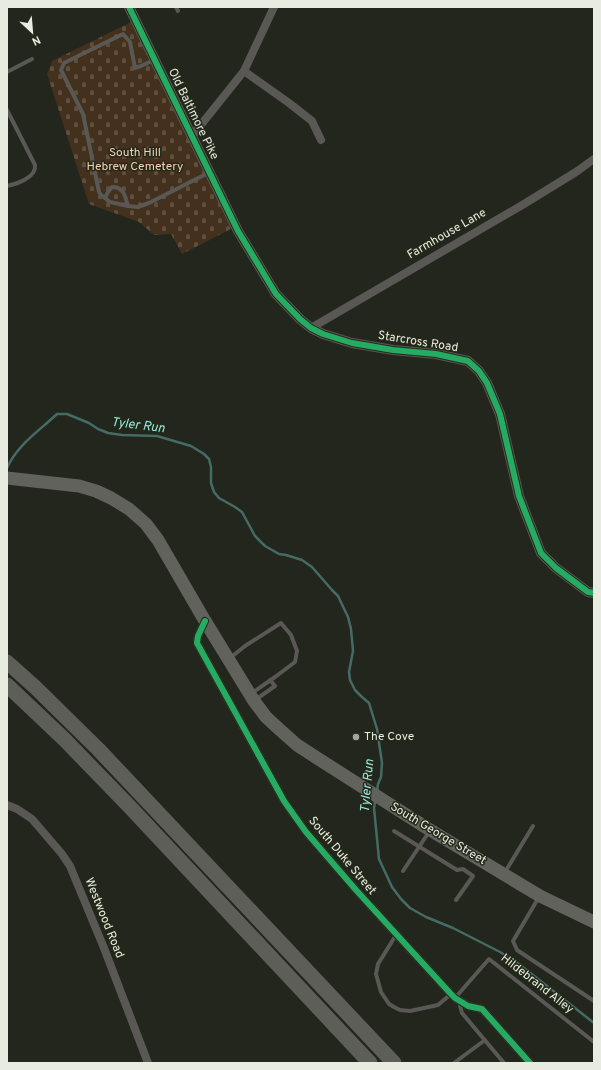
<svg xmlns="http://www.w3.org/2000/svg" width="601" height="1070" font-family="Overpass,sans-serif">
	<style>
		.cemetery { fill: url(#cemetery-stones) }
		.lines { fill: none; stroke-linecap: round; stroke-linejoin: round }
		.stream { stroke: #456b66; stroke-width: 2.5 }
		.service { stroke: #595855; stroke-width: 4 }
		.minor { stroke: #595855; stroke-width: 8 }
		.tertiary { stroke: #595855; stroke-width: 10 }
		.primary { stroke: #62625c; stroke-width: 13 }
		.motorway { stroke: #5e5e58; stroke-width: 15 }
		.cycleway-casing { stroke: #242a19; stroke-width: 8 }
		.cycleway { stroke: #26ab63; stroke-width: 6 }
		.poi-dot { fill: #a2a69c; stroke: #242a19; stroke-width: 1.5 }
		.labels { text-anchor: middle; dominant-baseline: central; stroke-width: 3; stroke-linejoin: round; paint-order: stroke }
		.street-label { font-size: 12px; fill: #e7ebe0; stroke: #242a19 }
		.park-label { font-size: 12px; fill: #f8d1b0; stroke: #242a19 }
		.poi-label { font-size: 12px; fill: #e7ebe0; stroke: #242a19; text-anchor: start }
		.water-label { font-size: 13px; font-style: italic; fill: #9ae7de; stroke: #242a19 }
	</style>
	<defs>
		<pattern id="cemetery-stones" width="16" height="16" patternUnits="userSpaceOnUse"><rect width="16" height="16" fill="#43301d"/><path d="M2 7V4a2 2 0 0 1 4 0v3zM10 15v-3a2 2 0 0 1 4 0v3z" fill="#5e4e3e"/></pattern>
	</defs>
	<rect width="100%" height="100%" fill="#23261d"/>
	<polygon class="cemetery" points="131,22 233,228 182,254 171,234 154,235 139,222 89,204 47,74 52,61"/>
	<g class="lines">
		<g class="stream">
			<path d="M 7,468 C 17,445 39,431 57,414 L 67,414 L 89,423 L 98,429 L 108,433 L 122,435 L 157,436 L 191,446 L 204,454 L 209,459 L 211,467 L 211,483 L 214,492 L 219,498 L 235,507 L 242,512 L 255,536 L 265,546 L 279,554 L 286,555 L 302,560 L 312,567 L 332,590 L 338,596 L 348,617 L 351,629 L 353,651 L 349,672 L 350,680 L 355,690 L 362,697 L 369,703 L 377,729 L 382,763 L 381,777 L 378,784 L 377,792"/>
			<polyline points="375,801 374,808 379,859 392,887 401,899 410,908 426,917 453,928 500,952 519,964 594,1023"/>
		</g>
		<g class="service">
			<polyline points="176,7 178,11"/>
			<polyline points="154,60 141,66 135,68 130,42 123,34 64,63 61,70 83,114 99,192 101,195 110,202 128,206 138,207 149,203 208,173"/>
			<polyline points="7,72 32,59"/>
			<path d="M 7,110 L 35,165 C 37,177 17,184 7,186"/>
			<path d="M 105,198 L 108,192 L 112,187 C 124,187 125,196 128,206"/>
			<polyline points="230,658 245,646 281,623 291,635 297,651 295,662 275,677 252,693"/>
			<polyline points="255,700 275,686 270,680"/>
			<polyline points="394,831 457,870 463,869 473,876 456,900"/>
			<polyline points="403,871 429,832"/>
			<polyline points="505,872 533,826"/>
			<polyline points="539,897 513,941 517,950 594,1001"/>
			<polyline points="396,935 378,964 376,974 381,992 389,1004 394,1007 400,1010 410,1011 438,1005 451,994"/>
			<polyline points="455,998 489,959 594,1042"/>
			<polyline points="462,1002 460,1006 462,1013 504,1063"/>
			<polyline points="454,1063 485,1040"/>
		</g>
		<g class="minor">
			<polyline points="244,71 289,103 312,121 321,140"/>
			<polyline points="192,136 244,71 274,7"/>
			<polyline points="311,328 524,204 576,172 594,159"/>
			<polyline points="205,621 198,636 197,643 284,801 306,832 356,890 450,993 455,998 468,1006 482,1009 530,1063"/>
			<polyline points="7,805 17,809 32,819 62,854 70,866 104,948 148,1063"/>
		</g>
		<polyline class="tertiary" points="129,7 238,231 276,294 300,319 311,328 323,334 352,343 393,350 436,354 468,361 479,371 487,383 500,414 519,496 541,553 556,568 588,592 594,593"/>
		<polyline class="primary" points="7,478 79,486 96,491 111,498 129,509 146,524 158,540 205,621 254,701 266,717 279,729 297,745 317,758 430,830 540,896 594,922"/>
		<g class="motorway">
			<polyline points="7,662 36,688 99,750 394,1063"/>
			<polyline points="7,685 64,739 129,806 370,1063"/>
		</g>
		<g class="cycleway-casing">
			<g id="cycleway">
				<polyline points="129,7 238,231 276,294 300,319 311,328 323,334 352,343 393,350 436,354 468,361 479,371 487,383 500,414 519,496 541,553 556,568 588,592 594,593"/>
				<polyline points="205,621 198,636 197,643 284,801 306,832 356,890 450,993 455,998 468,1006 482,1009 530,1063"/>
			</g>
		</g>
		<use href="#cycleway" class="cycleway"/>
	</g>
	<circle class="poi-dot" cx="356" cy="737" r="4"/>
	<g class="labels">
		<g class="street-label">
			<text transform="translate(193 114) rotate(64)">Old Baltimore Pike</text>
			<text transform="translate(447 234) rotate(-30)">Farmhouse Lane</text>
			<text transform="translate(418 342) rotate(9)">Starcross Road</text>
			<text transform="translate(438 834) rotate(31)">South George Street</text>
			<text transform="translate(342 856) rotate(50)">South Duke Street</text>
			<text transform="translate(104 918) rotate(68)">Westwood Road</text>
			<text transform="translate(537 984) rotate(38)">Hildebrand Alley</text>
		</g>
		<g class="park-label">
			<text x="135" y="153">South Hill<tspan x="135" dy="14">Hebrew Cemetery</tspan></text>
		</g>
		<g class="poi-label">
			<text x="364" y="737">The Cove</text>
		</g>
		<g class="water-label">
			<text transform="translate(138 426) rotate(7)">Tyler Run</text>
			<text transform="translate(368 786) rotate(-85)">Tyler Run</text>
		</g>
	</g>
	<rect width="601" height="1070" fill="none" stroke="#e7ebe0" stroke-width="16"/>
	<g transform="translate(32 32) rotate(154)" stroke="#242a19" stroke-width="3" paint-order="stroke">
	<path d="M0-3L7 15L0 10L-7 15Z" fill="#e7ebe0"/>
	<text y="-6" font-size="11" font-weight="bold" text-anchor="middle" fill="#e7ebe0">N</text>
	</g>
</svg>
